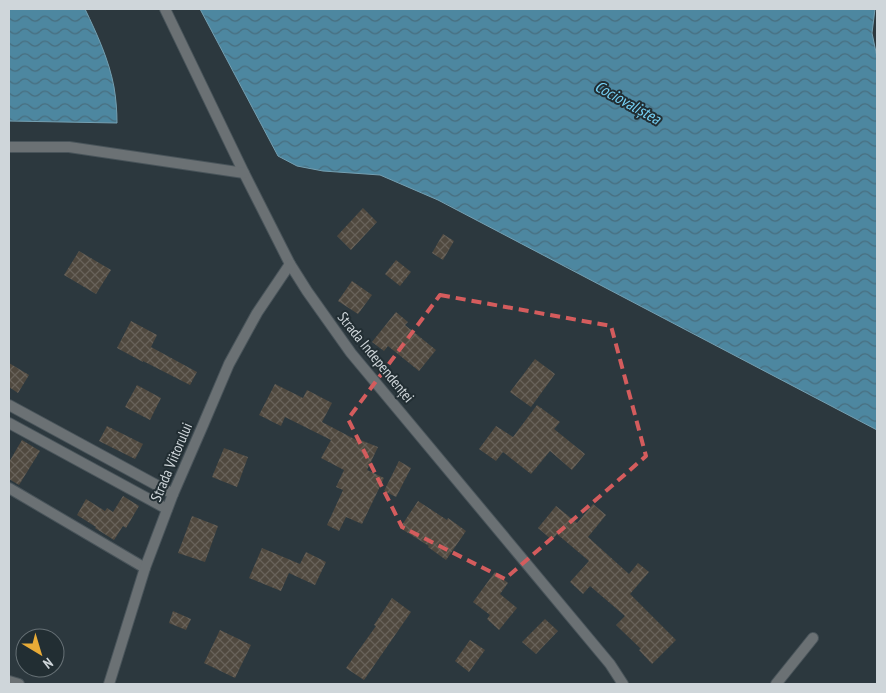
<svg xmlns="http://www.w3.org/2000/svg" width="886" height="693" font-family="'PT Sans Narrow',sans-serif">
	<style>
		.water { fill: url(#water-waves); stroke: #749fb1 }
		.building { fill: url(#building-cross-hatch) }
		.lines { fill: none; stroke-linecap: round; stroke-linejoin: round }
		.street-casing { stroke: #49545a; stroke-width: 12 }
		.street { stroke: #6b7174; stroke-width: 10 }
		.marked { fill: none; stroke: #d45c5d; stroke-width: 4; stroke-dasharray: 10 6; stroke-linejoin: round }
		.labels { text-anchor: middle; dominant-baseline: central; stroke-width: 4; stroke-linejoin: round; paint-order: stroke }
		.street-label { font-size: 15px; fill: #cfd6da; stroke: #222e33 }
		.water-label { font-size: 16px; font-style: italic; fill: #76d1f6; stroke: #222e33 }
	</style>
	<defs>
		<pattern id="water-waves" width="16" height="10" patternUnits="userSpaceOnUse" patternTransform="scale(1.25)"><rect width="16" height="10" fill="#4d87a0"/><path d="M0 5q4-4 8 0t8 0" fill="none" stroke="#486e7f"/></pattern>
		<pattern id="building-cross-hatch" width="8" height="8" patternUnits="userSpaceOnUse" patternTransform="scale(1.25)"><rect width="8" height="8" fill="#50493f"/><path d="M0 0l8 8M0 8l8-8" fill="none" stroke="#68625a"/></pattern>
	</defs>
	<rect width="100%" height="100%" fill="#2c383e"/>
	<g class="water">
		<path d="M 9,9 L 85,9 C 97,34 109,60 114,87 C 116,99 117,111 117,123 L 9,121 Z"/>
		<polygon points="200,9 875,9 872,33 877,57 877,430 438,200 380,175 323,171 297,166 278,156"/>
	</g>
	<g class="building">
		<polygon points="363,208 377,222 351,250 337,236"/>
		<polygon points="443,234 454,241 443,260 432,253"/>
		<polygon points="79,251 111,270 96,294 64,275"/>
		<polygon points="396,260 411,272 400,286 385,274"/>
		<polygon points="352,281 372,295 358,314 338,301"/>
		<polygon points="396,312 408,322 405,325 436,350 419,371 388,346 384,351 372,342"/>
		<polygon points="131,321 157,335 151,347 197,372 190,385 143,361 143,362 117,348"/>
		<polygon points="535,359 555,374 531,407 510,392"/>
		<polygon points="9,363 29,375 18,393 9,387"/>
		<polygon points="275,384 303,398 307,390 332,403 322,422 358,441 358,439 378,447 367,470 384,478 362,524 346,517 339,531 327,525 343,490 336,487 344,470 321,458 331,440 285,417 281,426 259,415"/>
		<polygon points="137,385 161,398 150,420 125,407"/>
		<polygon points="537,405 560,422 554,429 585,454 572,470 550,451 531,474 503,452 496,461 479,449 496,426 513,437"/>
		<polygon points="107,426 143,444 135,459 99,441"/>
		<polygon points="22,440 40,451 19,485 9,479 9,462"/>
		<polygon points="224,448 248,457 237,487 212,477"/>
		<polygon points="399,461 411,468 396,497 384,491"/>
		<polygon points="123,496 139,506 126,528 123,526 114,540 95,528 96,527 77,515 86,499 105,511 107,508 113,512"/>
		<polygon points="418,501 447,520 448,518 466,531 446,560 428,547 429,546 400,528"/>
		<polygon points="593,504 606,515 588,537 629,574 638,563 649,572 630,594 676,640 652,664 639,650 641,649 616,625 625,616 590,586 583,594 570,582 589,561 557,534 552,540 538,528 556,506 577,523"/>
		<polygon points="192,516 218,526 205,562 178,553"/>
		<polygon points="262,548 300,564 306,552 326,562 315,585 289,573 281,591 249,578"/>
		<polygon points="495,572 508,583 500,594 517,608 499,630 487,619 490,615 473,602"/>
		<polygon points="392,598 411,612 364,680 346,668 376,626 374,625"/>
		<polygon points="173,611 191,619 186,630 169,623"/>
		<polygon points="545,619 558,631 536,654 522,642"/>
		<polygon points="220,630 251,645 235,678 204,663"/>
		<polygon points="470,640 485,650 469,672 455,661"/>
	</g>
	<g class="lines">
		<g class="street-casing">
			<g id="street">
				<polyline points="165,9 244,173 290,264 307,291 351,353 610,664 623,684"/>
				<polyline points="9,147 69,147 244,173"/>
				<polyline points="9,405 173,494"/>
				<polyline points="9,423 167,509"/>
				<polyline points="9,488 145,568"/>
				<polyline points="9,681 19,684"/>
				<polyline points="109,684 145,568 173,494 203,425 229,364 257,313 290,264"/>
				<polyline points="776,684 813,638"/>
			</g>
		</g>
		<use href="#street" class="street"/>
	</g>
	<path class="marked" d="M 440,295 L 611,326 L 646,456 L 505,579 L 402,527 L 348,419 Z"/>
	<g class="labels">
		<g class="street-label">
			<text transform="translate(376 357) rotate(51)">Strada Independenței</text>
			<text transform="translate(171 462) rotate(-67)">Strada Viitorului</text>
		</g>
		<g class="water-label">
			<text transform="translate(628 102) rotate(29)">Cociovaliștea</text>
		</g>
	</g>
	<rect width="886" height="693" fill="none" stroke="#cfd6da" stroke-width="20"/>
	<g transform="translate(40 653) rotate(142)"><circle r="24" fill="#222e33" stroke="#677176"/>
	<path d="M0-4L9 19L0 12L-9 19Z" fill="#e8ab37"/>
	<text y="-8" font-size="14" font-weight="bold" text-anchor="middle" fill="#cfd6da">N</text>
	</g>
</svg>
